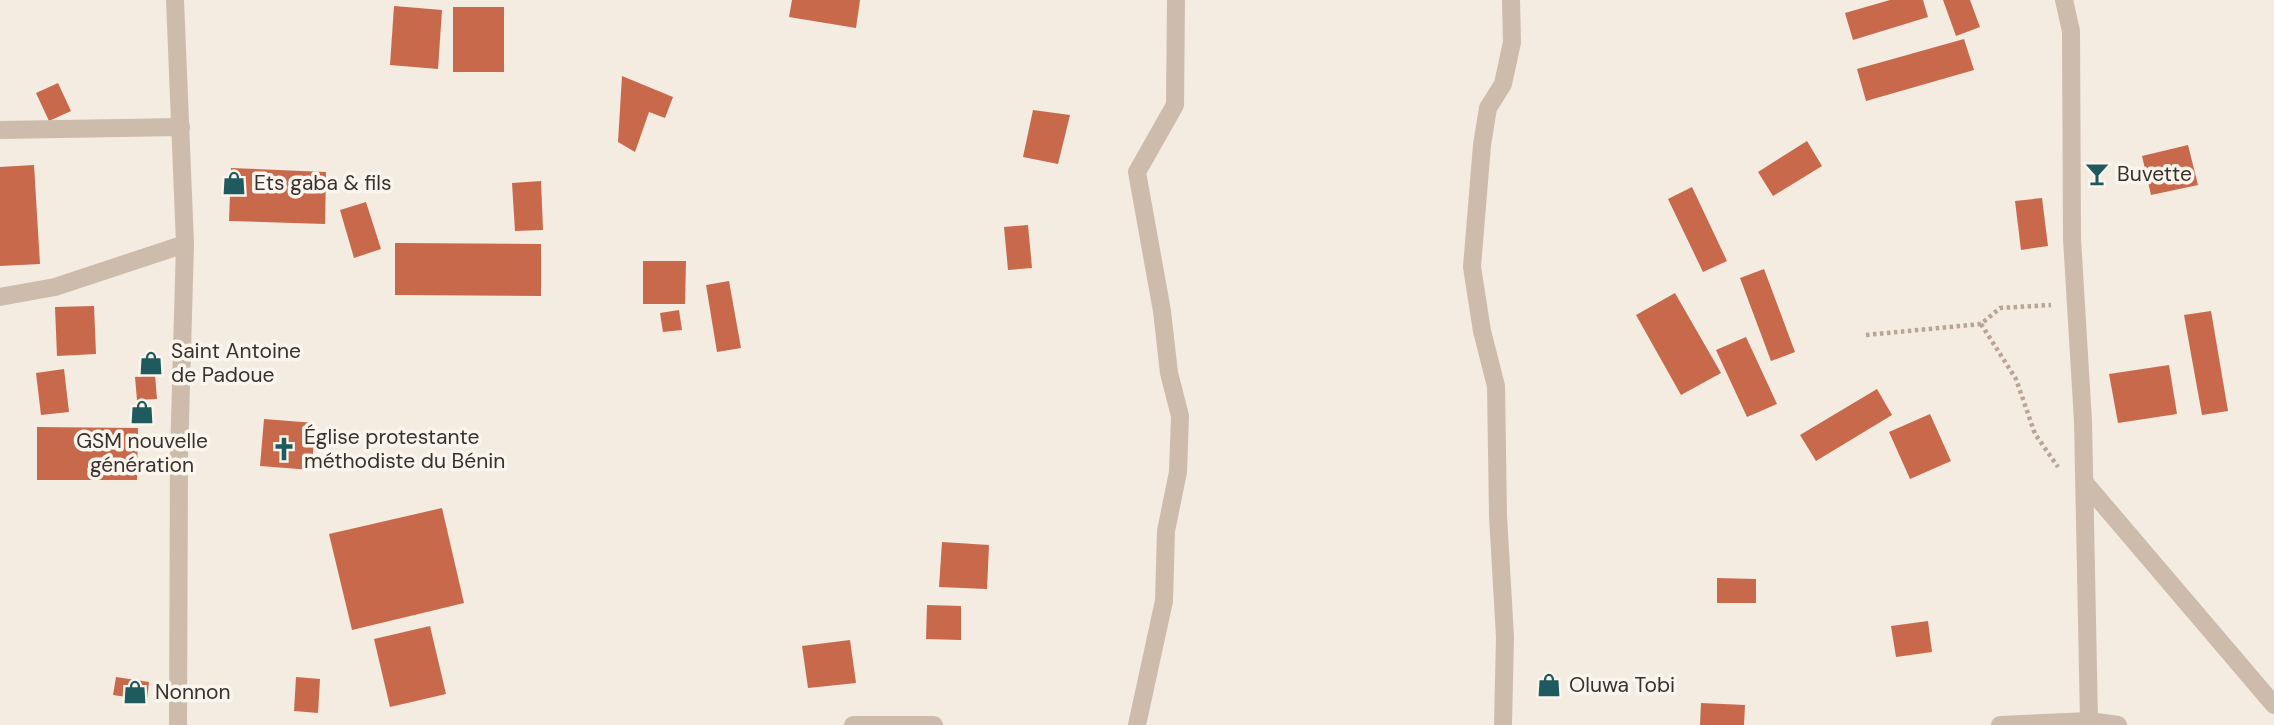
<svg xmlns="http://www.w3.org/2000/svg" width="2274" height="725" font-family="'DM Sans',sans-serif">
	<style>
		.building { fill: #c8694b }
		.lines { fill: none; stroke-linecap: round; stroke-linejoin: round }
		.path { stroke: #b9a596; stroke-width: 4.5; stroke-dasharray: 3.5 3.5; stroke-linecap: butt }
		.minor { stroke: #cdbbac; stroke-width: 18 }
		.labels { text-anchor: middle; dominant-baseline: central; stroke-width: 7; stroke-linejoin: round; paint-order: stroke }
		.poi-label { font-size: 21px; fill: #3b302b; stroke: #fbf5ee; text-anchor: start }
	</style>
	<rect width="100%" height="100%" fill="#f4ebe1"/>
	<g class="building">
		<polygon points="792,0 860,0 856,28 789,17"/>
		<polygon points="1890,0 1923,0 1928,17 1853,40 1845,13"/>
		<polygon points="1943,0 1970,0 1980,27 1956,36"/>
		<polygon points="394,6 442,10 438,69 390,65"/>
		<rect x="453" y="7" width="51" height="65"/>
		<polygon points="1964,39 1974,70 1866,101 1857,69"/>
		<polygon points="622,76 673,97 665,118 649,112 635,152 618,142"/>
		<polygon points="58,83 71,111 49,121 36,93"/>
		<polygon points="1033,110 1070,115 1058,164 1023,157"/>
		<polygon points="1807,141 1822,166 1773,196 1758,172"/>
		<polygon points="2188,145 2198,185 2151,195 2142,156"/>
		<polygon points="34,165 40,264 0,266 0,167"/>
		<polygon points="231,168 326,172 325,224 229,221"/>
		<polygon points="541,181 543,230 515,231 512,183"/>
		<polygon points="1692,187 1727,261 1703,272 1668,199"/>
		<polygon points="2042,198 2048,246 2021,250 2015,201"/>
		<polygon points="366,202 381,249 354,258 340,210"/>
		<polygon points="1028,225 1032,268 1008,270 1004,227"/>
		<polygon points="395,243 541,244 541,296 395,295"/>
		<polygon points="643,261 686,261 685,304 643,304"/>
		<polygon points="1764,269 1795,352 1771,361 1740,278"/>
		<polygon points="729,281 741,348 717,352 706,285"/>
		<polygon points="1675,293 1721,373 1681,395 1636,315"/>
		<polygon points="94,306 96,354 57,356 55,307"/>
		<polygon points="679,310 682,330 663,332 660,313"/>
		<polygon points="2211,311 2228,411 2202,415 2184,315"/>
		<polygon points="1746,337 1777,404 1747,417 1716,350"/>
		<polygon points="2169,365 2177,414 2118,423 2109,374"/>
		<polygon points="64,369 69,412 41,415 36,373"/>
		<polygon points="155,375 157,399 137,400 135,377"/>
		<polygon points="1877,389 1892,415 1816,461 1800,435"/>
		<polygon points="1930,414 1951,461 1910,479 1889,432"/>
		<polygon points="264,419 315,423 312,470 260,466"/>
		<polygon points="37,427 138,428 137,480 37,480"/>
		<polygon points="442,508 464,603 352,630 329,534"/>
		<polygon points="942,542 989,545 987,589 939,587"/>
		<polygon points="1717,578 1756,579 1756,603 1717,603"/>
		<polygon points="927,605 961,606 961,640 926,639"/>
		<polygon points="1928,621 1932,652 1896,657 1891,626"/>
		<polygon points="430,626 446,694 390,707 374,639"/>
		<polygon points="850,640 856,683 808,688 802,646"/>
		<polygon points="116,677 149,682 147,700 113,695"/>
		<polygon points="296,677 320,679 318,713 294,711"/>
		<polygon points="1701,703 1745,705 1744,725 1700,725"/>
	</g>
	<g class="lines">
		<g class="path">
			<polyline points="1981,324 2016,379 2035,434 2058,467"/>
			<polyline points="1866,335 1981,324 2000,308 2051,305"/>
		</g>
		<g class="minor">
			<polyline points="175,0 185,244 179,457 178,725"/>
			<polyline points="2064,0 2071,31 2072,239 2083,421 2089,721"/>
			<polyline points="0,130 181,127"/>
			<polyline points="0,297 55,287 185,244"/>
			<polyline points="2085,483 2274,705"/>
			<polyline points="853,725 934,725"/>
			<polyline points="1137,725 1164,601 1166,531 1178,472 1180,416 1169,373 1162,311 1137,172 1175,105 1176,0"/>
			<polyline points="1503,725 1505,637 1498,516 1496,386 1482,331 1472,267 1482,145 1488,108 1503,84 1512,42 1511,0"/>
			<polyline points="2000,725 2089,721 2118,725"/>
		</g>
	</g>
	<defs>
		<g id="bar-bare" transform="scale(1.89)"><path d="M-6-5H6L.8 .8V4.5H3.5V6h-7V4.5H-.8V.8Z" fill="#1f5a5e" stroke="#fbf5ee" stroke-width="2.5" paint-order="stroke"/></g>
		<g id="shop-bare" transform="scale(1.89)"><path d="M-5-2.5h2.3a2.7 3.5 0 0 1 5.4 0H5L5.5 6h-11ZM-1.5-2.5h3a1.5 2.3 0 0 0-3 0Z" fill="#1f5a5e" stroke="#fbf5ee" stroke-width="2.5" paint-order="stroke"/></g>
		<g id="church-bare" transform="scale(1.89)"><path d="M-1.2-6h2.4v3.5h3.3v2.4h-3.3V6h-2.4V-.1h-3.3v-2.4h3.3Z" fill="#1f5a5e" stroke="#fbf5ee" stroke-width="2.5" paint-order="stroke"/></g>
	</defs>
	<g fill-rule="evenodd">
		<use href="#bar-bare" x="2097" y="174"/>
		<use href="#shop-bare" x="234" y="183"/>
		<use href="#shop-bare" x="151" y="363"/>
		<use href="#shop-bare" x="142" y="412"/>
		<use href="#church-bare" x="284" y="449"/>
		<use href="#shop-bare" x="1549" y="685"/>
		<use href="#shop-bare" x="135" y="692"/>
	</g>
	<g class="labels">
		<g class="poi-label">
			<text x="2117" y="174">Buvette</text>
			<text x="254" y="183">Ets gaba &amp; fils</text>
			<text x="171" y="351">Saint Antoine<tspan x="171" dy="24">de Padoue</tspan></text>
			<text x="304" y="437">Église protestante<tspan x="304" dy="24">méthodiste du Bénin</tspan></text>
			<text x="142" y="441" text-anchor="middle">GSM nouvelle<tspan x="142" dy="24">génération</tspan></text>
			<text x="1569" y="685">Oluwa Tobi</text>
			<text x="155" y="692">Nonnon</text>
		</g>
	</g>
</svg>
